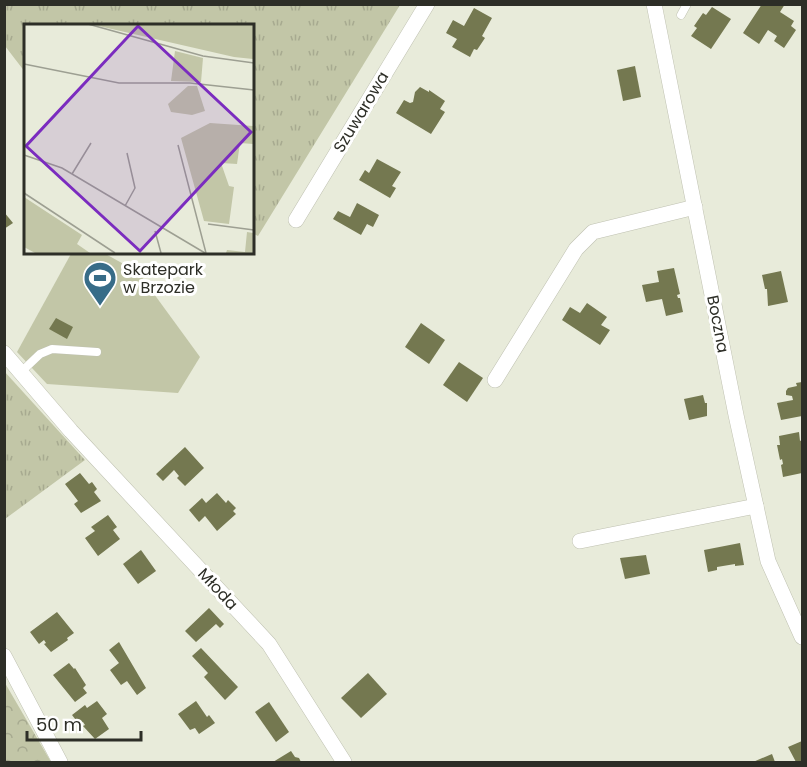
<svg xmlns="http://www.w3.org/2000/svg" width="807" height="767" font-family="Poppins,sans-serif">
	<style>
		.grass { fill: url(#grass-tufts) }
		.forest { fill: url(#forest-crowns) }
		.green { fill: #c2c6a7 }
		.building { fill: #747850 }
		.lines { fill: none; stroke-linecap: round; stroke-linejoin: round }
		.lane-casing { stroke: #bfc1b1; stroke-width: 9 }
		.street-casing { stroke: #bfc1b1; stroke-width: 16 }
		.lane { stroke: #fff; stroke-width: 8 }
		.street { stroke: #fff; stroke-width: 15 }
		.labels { text-anchor: middle; dominant-baseline: central; stroke-width: 6; stroke-linejoin: round; paint-order: stroke }
		.street-label { font-size: 16px; fill: #2d2e27; stroke: #fff }
		.poi-label { font-size: 16px; fill: #2d2e27; stroke: #fff; text-anchor: start }
		.inset-road { fill: none; stroke: #9d9f92; stroke-width: 1.5 }
		.view { fill: #7b2cbf; fill-opacity: 0.15; stroke: #7b2cbf; stroke-width: 3 }
		.inset-edge { fill: none; stroke: #2d2e27; stroke-width: 3 }
	</style>
	<defs>
		<pattern id="grass-tufts" width="24" height="20" patternUnits="userSpaceOnUse" patternTransform="scale(1.5)"><rect width="24" height="20" fill="#c2c6a7"/><path d="M3 7l-1-3M5 7V3M7 7l1-3M15 17l-1-3M17 17v-4M19 17l1-3" fill="none" stroke="#a7aa90"/></pattern>
		<pattern id="forest-crowns" width="20" height="18" patternUnits="userSpaceOnUse" patternTransform="scale(1.5)"><rect width="20" height="18" fill="#c2c6a7"/><path d="M2 6a3 3 0 1 1 6 0M12 15a3 3 0 1 1 6 0" fill="none" stroke="#a7aa90"/></pattern>
	</defs>
	<rect width="100%" height="100%" fill="#e8ebda"/>
	<g class="grass">
		<polygon points="75,4 77,6 79,4 400,5 258,236 252,233 252,26 26,26 25,72 5,46 5,5"/>
		<polygon points="4,371 85,460 5,519 4,519"/>
	</g>
	<polygon class="forest" points="5,683 51,762 5,762"/>
	<polygon class="green" points="72,252 102,252 138,272 200,357 178,393 47,384 17,352"/>
	<g class="building">
		<polygon points="762,4 785,4 780,12 794,21 791,26 796,30 784,48 774,41 777,36 768,30 759,44 743,33"/>
		<polygon points="712,7 731,19 711,49 691,36 697,28 694,26 703,13 706,15"/>
		<polygon points="474,8 492,18 482,36 485,38 477,50 474,49 470,57 452,47 457,39 446,33 453,20 464,26"/>
		<polygon points="635,66 641,97 623,101 617,70"/>
		<polygon points="420,87 429,92 429,90 445,101 440,109 445,112 431,134 396,113 404,100 410,103 413,102 415,92"/>
		<polygon points="377,159 401,172 392,186 396,188 390,198 359,180 365,170 369,173"/>
		<polygon points="357,203 379,215 373,227 367,224 361,235 333,219 338,211 350,217"/>
		<polygon points="4,212 13,223 4,229"/>
		<polygon points="674,268 680,294 677,295 678,298 680,298 683,312 666,316 662,299 646,302 642,285 659,282 657,271"/>
		<polygon points="781,271 788,302 768,306 767,289 765,289 762,275"/>
		<polygon points="587,303 607,317 601,325 610,330 600,345 562,320 570,307 580,313"/>
		<polygon points="56,318 73,327 67,339 49,329"/>
		<polygon points="421,323 445,340 429,364 405,347"/>
		<polygon points="459,362 483,378 467,402 443,385"/>
		<polygon points="802,382 802,416 781,420 777,403 793,400 792,396 786,395 786,391 788,388 797,386 796,383"/>
		<polygon points="703,395 705,403 707,403 707,416 689,420 684,399"/>
		<polygon points="799,432 800,441 802,440 802,473 783,477 781,465 783,464 782,459 780,460 777,445 780,445 779,436"/>
		<polygon points="185,447 204,468 185,486 177,478 179,476 174,470 163,481 156,474"/>
		<polygon points="80,473 89,484 92,482 97,489 94,492 101,501 81,513 74,504 78,501 65,484"/>
		<polygon points="217,493 226,503 228,500 236,508 233,511 236,514 217,531 205,516 199,522 189,510 202,498 206,503"/>
		<polygon points="108,515 117,527 113,530 120,539 98,556 85,538 95,531 91,527"/>
		<polygon points="740,543 744,565 735,566 735,564 717,567 717,570 708,572 704,550"/>
		<polygon points="141,550 156,571 138,584 123,564"/>
		<polygon points="646,555 650,574 625,579 620,558"/>
		<polygon points="209,608 224,624 220,628 216,624 196,642 185,631"/>
		<polygon points="57,612 74,633 67,638 68,640 51,652 44,644 46,643 44,640 39,644 30,632"/>
		<polygon points="119,642 146,688 137,695 127,681 121,685 110,670 119,663 109,650"/>
		<polygon points="201,648 238,687 225,700 204,677 208,673 192,656"/>
		<polygon points="69,663 74,669 75,668 86,685 83,688 87,693 75,702 53,675"/>
		<polygon points="368,673 387,694 361,718 341,698"/>
		<polygon points="97,701 107,714 102,718 109,729 95,739 83,726 85,725 83,722 79,724 72,715 85,705 87,708"/>
		<polygon points="196,701 207,717 209,715 215,723 199,734 195,728 190,730 178,714"/>
		<polygon points="269,702 289,732 276,742 255,712"/>
		<polygon points="802,741 802,762 796,762 788,747"/>
		<polygon points="291,751 295,757 299,758 301,762 273,762"/>
		<polygon points="772,754 775,762 753,762"/>
	</g>
	<g class="lines">
		<g class="lane-casing">
			<g id="lane">
				<polyline points="681,15 687,4"/>
				<polyline points="20,373 40,354 52,349 97,352"/>
			</g>
		</g>
		<g class="street-casing">
			<g id="street">
				<polyline points="654,4 736,415 768,561 802,637"/>
				<polyline points="296,220 427,4"/>
				<polyline points="4,353 71,431 269,644 344,762"/>
				<polyline points="495,380 576,249 593,232 695,207"/>
				<polyline points="580,541 756,506"/>
				<polyline points="4,656 60,762"/>
			</g>
		</g>
		<use href="#lane" class="lane"/>
		<use href="#street" class="street"/>
	</g>
	<defs>
		<g id="stadium-pin" transform="scale(1.725)"><path d="M0 17L-7.5 6A9.5 9.5 0 1 1 7.5 6Z" fill="#376c88" stroke="#fff"/><path d="M0-5a6.5 5 0 1 0 0 10a6.5 5 0 1 0 0-10ZM-3.5-1.8h7v3.6h-7Z" fill="#fff"/></g>
	</defs>
	<g fill-rule="evenodd">
		<use href="#stadium-pin" x="100" y="278"/>
	</g>
	<g class="labels">
		<g class="street-label">
			<text transform="translate(361 112) rotate(-59)">Szuwarowa</text>
			<text transform="translate(718 324) rotate(79)">Boczna</text>
			<text transform="translate(218 589) rotate(47)">Młoda</text>
		</g>
		<g class="poi-label">
			<text x="123" y="269">Skatepark<tspan x="123" dy="18">w Brzozie</tspan></text>
		</g>
	</g>
	<g transform="translate(24 24)">
		<rect width="230" height="230" fill="#e8ebda"/>
		<path d="M 151,27 L 179,34 L 177,58 L 147,57 ZM 186,99 L 229,102 L 229,120 L 216,119 L 213,140 L 197,139 L 205,162 L 210,163 L 205,200 L 180,197 L 157,114 ZM 223,208 L 229,209 L 229,229 L 202,229 L 203,226 L 221,228 Z" fill="#c2c6a7"/>
		<path d="M 66,0 L 229,0 L 229,35 L 210,33 ZM 0,173 L 58,211 L 53,220 L 66,229 L 11,229 L 0,223 Z" fill="#c2c6a7"/>
		<path d="M 164,62 L 173,62 L 181,87 L 168,91 L 147,88 L 144,80 Z" fill="#c2c6a7"/>
		<path class="inset-road" d="M 64,0 L 179,32 L 230,39M 0,40 L 95,59 L 166,59 L 230,66M 154,121 L 182,229M 0,131 L 38,144 L 181,229M 48,150 L 67,119M 0,169 L 91,229M 101,182 L 111,164 L 103,129M 184,200 L 230,206M 131,207 L 137,229"/>
		<path class="view" d="M 114,2 L 227,108 L 116,227 L 2,122 Z"/>
		<rect width="230" height="230" class="inset-edge"/>
	</g>
	<rect width="807" height="767" fill="none" stroke="#2d2e27" stroke-width="12"/>
	<path d="M27 731v9h114v-9" fill="none" stroke="#2d2e27" stroke-width="3"/>
	<text x="36" y="731" font-size="18" fill="#2d2e27" stroke="#ffffff" stroke-width="4.5" paint-order="stroke">50 m</text>
</svg>
